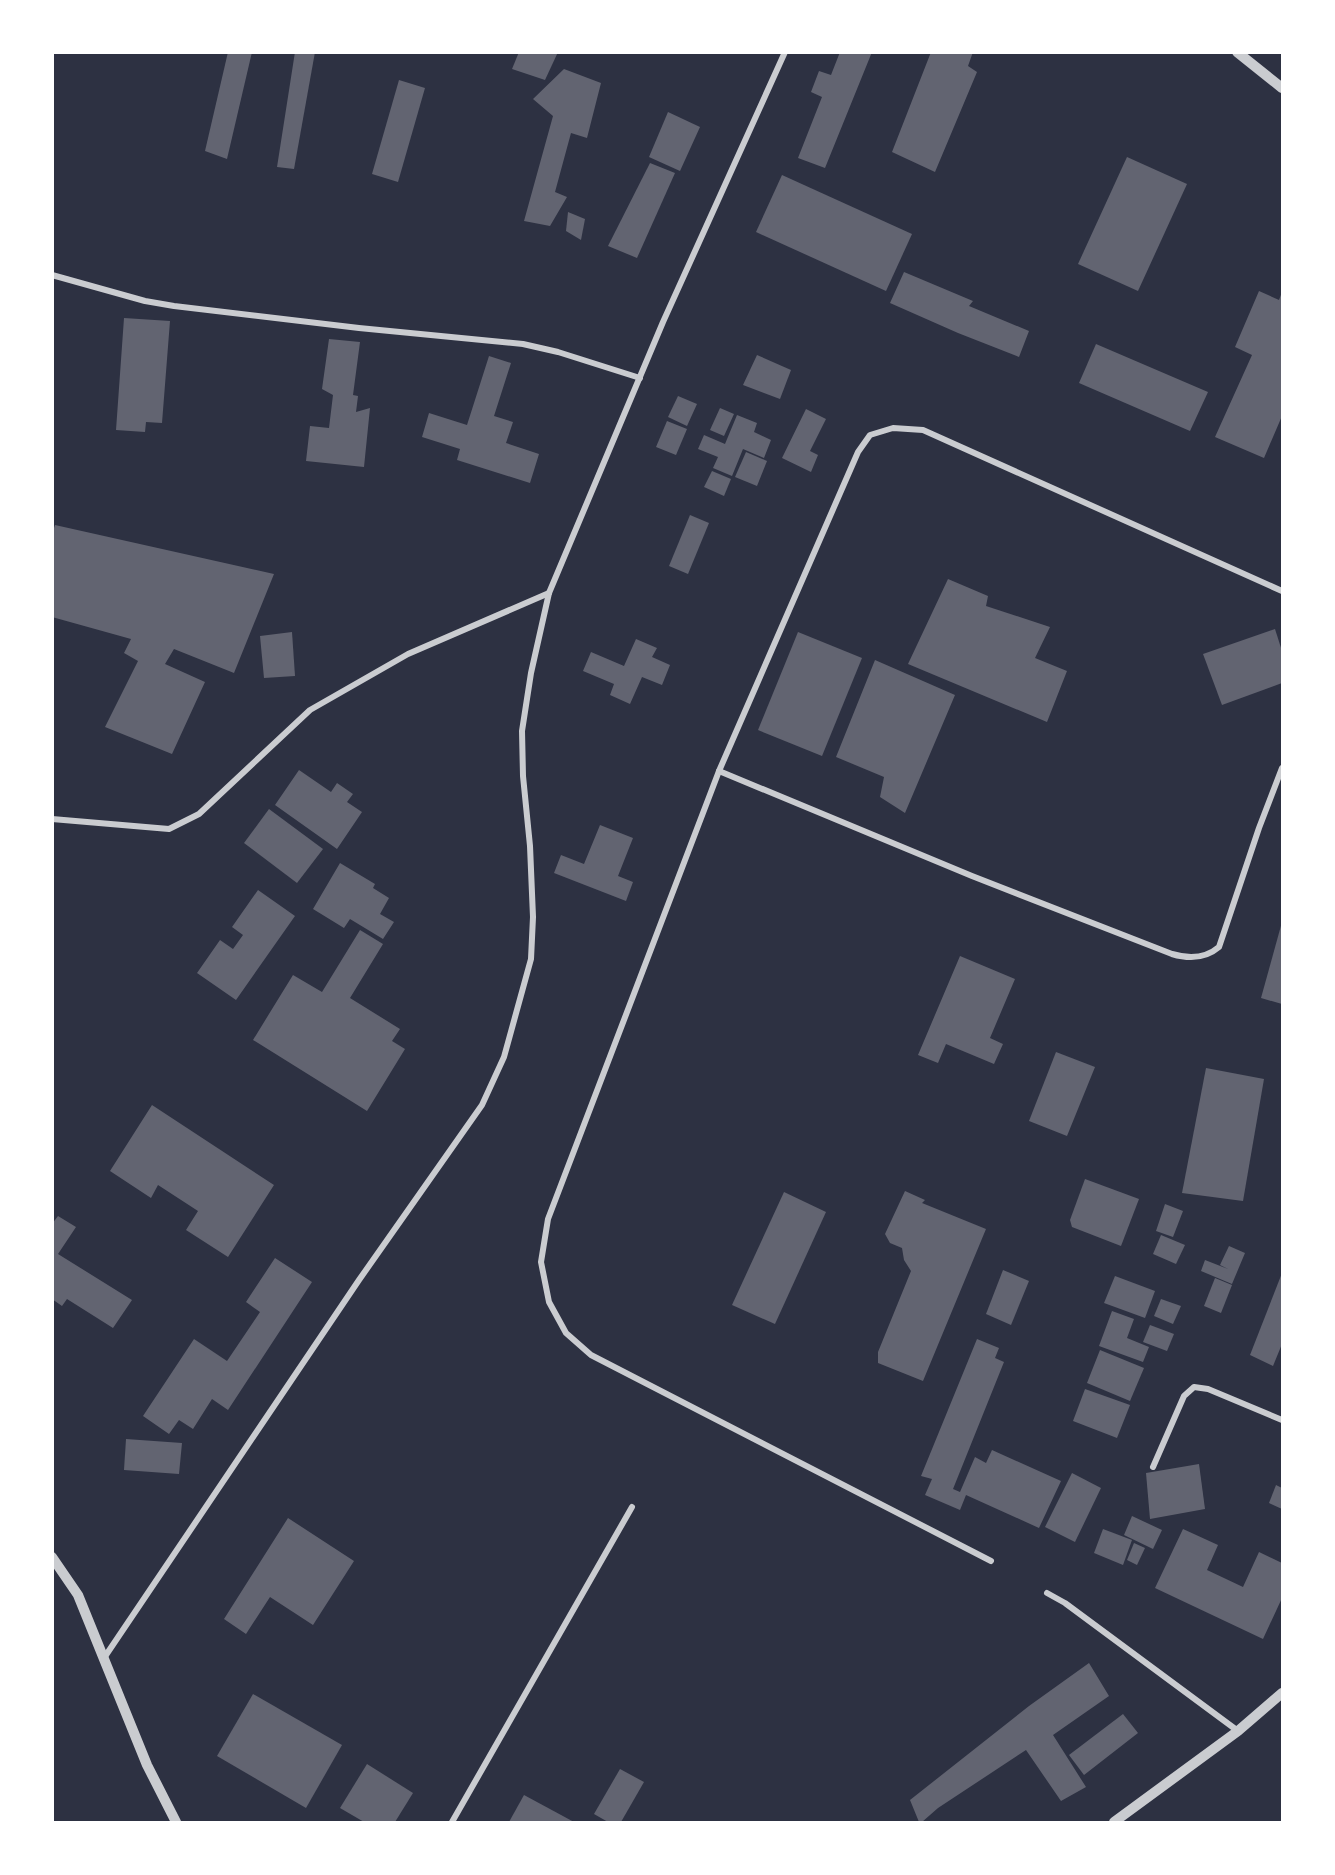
<svg xmlns="http://www.w3.org/2000/svg" width="1335" height="1875" font-family="'Public Sans',sans-serif">
  <rect width="100%" height="100%" fill="#2d3142"/>
  <g fill="#626471">
    <path d="M 228,52 L 252,52 L 227,159 L 205,151 Z"/>
    <path d="M 295,52 L 315,52 L 294,169 L 277,167 Z"/>
    <path d="M 519,52 L 558,52 L 545,80 L 512,69 Z"/>
    <path d="M 840,52 L 872,52 L 825,168 L 798,158 L 822,97 L 811,92 L 819,71 L 831,75 Z"/>
    <path d="M 931,52 L 973,52 L 968,66 L 977,72 L 935,172 L 892,152 Z"/>
    <path d="M 564,69 L 601,83 L 587,138 L 571,133 L 555,192 L 567,197 L 550,226 L 524,221 L 553,116 L 533,99 Z"/>
    <path d="M 399,80 L 425,88 L 398,182 L 372,174 Z"/>
    <path d="M 668,112 L 700,127 L 680,171 L 649,157 Z"/>
    <path d="M 1127,157 L 1187,184 L 1138,291 L 1078,264 Z"/>
    <path d="M 650,163 L 675,173 L 637,258 L 608,246 Z"/>
    <path d="M 782,175 L 912,234 L 886,291 L 756,232 Z"/>
    <path d="M 568,212 L 585,219 L 581,240 L 566,231 Z"/>
    <path d="M 904,272 L 973,301 L 969,306 L 1029,331 L 1019,357 L 958,333 L 890,303 Z"/>
    <path d="M 1259,291 L 1279,300 L 1282,292 L 1282,416 L 1264,458 L 1215,437 L 1252,355 L 1235,347 Z"/>
    <path d="M 124,318 L 170,321 L 162,423 L 146,422 L 145,432 L 116,430 Z"/>
    <path d="M 329,339 L 360,342 L 353,395 L 358,396 L 356,412 L 370,408 L 364,467 L 306,461 L 310,426 L 329,428 L 333,395 L 322,389 Z"/>
    <path d="M 1096,344 L 1208,392 L 1190,431 L 1079,383 Z"/>
    <path d="M 757,355 L 791,370 L 780,399 L 743,385 Z"/>
    <path d="M 489,356 L 511,363 L 494,416 L 513,422 L 506,443 L 539,454 L 530,483 L 457,460 L 460,449 L 422,437 L 429,413 L 467,425 Z"/>
    <path d="M 678,396 L 697,404 L 687,426 L 668,417 Z"/>
    <path d="M 720,408 L 734,414 L 724,436 L 710,430 Z"/>
    <path d="M 806,409 L 826,419 L 810,451 L 818,455 L 811,472 L 782,458 Z"/>
    <path d="M 737,415 L 757,423 L 754,432 L 771,440 L 764,458 L 743,449 L 732,476 L 713,468 L 718,457 L 698,449 L 704,435 L 725,444 Z"/>
    <path d="M 667,421 L 687,429 L 676,455 L 656,447 Z"/>
    <path d="M 746,452 L 767,461 L 757,486 L 735,477 Z"/>
    <path d="M 712,471 L 731,479 L 724,496 L 704,487 Z"/>
    <path d="M 690,515 L 709,523 L 688,574 L 669,566 Z"/>
    <path d="M 55,525 L 274,574 L 234,673 L 174,649 L 165,664 L 205,682 L 172,754 L 105,727 L 138,661 L 124,653 L 131,639 L 52,617 L 52,534 Z"/>
    <path d="M 948,579 L 988,596 L 986,606 L 1050,627 L 1035,658 L 1067,671 L 1047,722 L 908,664 Z"/>
    <path d="M 1275,629 L 1282,651 L 1282,683 L 1222,705 L 1203,654 Z"/>
    <path d="M 292,632 L 295,676 L 264,678 L 260,636 Z"/>
    <path d="M 798,632 L 862,658 L 822,756 L 758,730 Z"/>
    <path d="M 636,639 L 657,648 L 652,657 L 670,665 L 662,685 L 642,677 L 630,704 L 610,695 L 614,684 L 583,671 L 591,652 L 624,666 Z"/>
    <path d="M 875,660 L 955,695 L 905,813 L 880,797 L 884,777 L 836,757 Z"/>
    <path d="M 299,770 L 331,792 L 337,783 L 353,794 L 347,802 L 362,812 L 337,849 L 275,805 Z"/>
    <path d="M 269,809 L 323,849 L 297,883 L 244,843 Z"/>
    <path d="M 600,825 L 633,838 L 618,876 L 633,882 L 626,901 L 554,873 L 561,855 L 584,864 Z"/>
    <path d="M 340,863 L 375,884 L 373,888 L 389,898 L 380,914 L 394,922 L 383,939 L 350,919 L 344,928 L 313,909 Z"/>
    <path d="M 258,890 L 295,916 L 236,1000 L 197,973 L 220,940 L 233,949 L 243,935 L 232,927 Z"/>
    <path d="M 1282,922 L 1282,1004 L 1261,998 Z"/>
    <path d="M 360,930 L 383,944 L 350,998 L 400,1029 L 392,1041 L 405,1049 L 367,1111 L 253,1040 L 293,975 L 322,992 Z"/>
    <path d="M 960,956 L 1015,979 L 990,1038 L 1003,1044 L 994,1064 L 946,1044 L 938,1063 L 918,1055 Z"/>
    <path d="M 1056,1052 L 1095,1067 L 1067,1136 L 1029,1121 Z"/>
    <path d="M 1206,1068 L 1264,1079 L 1243,1201 L 1182,1193 Z"/>
    <path d="M 152,1105 L 274,1185 L 228,1257 L 186,1230 L 198,1211 L 158,1185 L 151,1198 L 110,1171 Z"/>
    <path d="M 1085,1179 L 1139,1199 L 1121,1246 L 1072,1227 L 1070,1220 Z"/>
    <path d="M 905,1191 L 925,1200 L 922,1203 L 986,1229 L 923,1381 L 878,1363 L 878,1352 L 911,1271 L 904,1260 L 902,1248 L 890,1243 L 885,1234 Z"/>
    <path d="M 784,1192 L 826,1212 L 775,1324 L 732,1305 Z"/>
    <path d="M 1165,1204 L 1183,1211 L 1173,1237 L 1156,1231 Z"/>
    <path d="M 58,1216 L 76,1227 L 58,1254 L 132,1300 L 113,1328 L 67,1299 L 62,1306 L 52,1299 L 52,1224 Z"/>
    <path d="M 1161,1235 L 1185,1245 L 1176,1264 L 1153,1254 Z"/>
    <path d="M 1229,1246 L 1245,1253 L 1232,1284 L 1201,1271 L 1205,1260 L 1228,1269 L 1220,1265 Z"/>
    <path d="M 275,1258 L 312,1282 L 228,1410 L 212,1399 L 193,1429 L 179,1420 L 169,1434 L 143,1416 L 194,1339 L 227,1361 L 260,1312 L 246,1302 Z"/>
    <path d="M 1003,1270 L 1029,1281 L 1011,1325 L 986,1314 Z"/>
    <path d="M 1282,1273 L 1282,1344 L 1273,1366 L 1250,1355 Z"/>
    <path d="M 1115,1276 L 1155,1291 L 1145,1318 L 1104,1303 Z"/>
    <path d="M 1215,1278 L 1232,1285 L 1221,1313 L 1204,1306 Z"/>
    <path d="M 1161,1299 L 1181,1306 L 1173,1324 L 1154,1316 Z"/>
    <path d="M 1112,1311 L 1134,1319 L 1127,1338 L 1149,1347 L 1143,1362 L 1099,1346 Z"/>
    <path d="M 1150,1325 L 1174,1334 L 1167,1351 L 1143,1342 Z"/>
    <path d="M 977,1339 L 999,1348 L 995,1358 L 1004,1362 L 953,1489 L 960,1492 L 975,1457 L 986,1463 L 992,1450 L 1061,1481 L 1039,1528 L 966,1495 L 960,1510 L 925,1495 L 932,1479 L 921,1476 Z"/>
    <path d="M 1100,1350 L 1144,1368 L 1130,1401 L 1087,1383 Z"/>
    <path d="M 1085,1389 L 1130,1405 L 1117,1438 L 1073,1421 Z"/>
    <path d="M 126,1439 L 182,1443 L 179,1474 L 124,1470 Z"/>
    <path d="M 1199,1464 L 1205,1509 L 1150,1519 L 1146,1473 Z"/>
    <path d="M 1072,1473 L 1101,1488 L 1075,1542 L 1045,1527 Z"/>
    <path d="M 1276,1485 L 1282,1488 L 1282,1509 L 1269,1503 Z"/>
    <path d="M 1132,1516 L 1162,1530 L 1153,1549 L 1124,1535 Z"/>
    <path d="M 288,1518 L 354,1561 L 313,1625 L 270,1597 L 246,1634 L 224,1619 Z"/>
    <path d="M 1103,1529 L 1132,1540 L 1123,1565 L 1094,1553 Z"/>
    <path d="M 1183,1529 L 1218,1545 L 1207,1570 L 1243,1587 L 1259,1552 L 1282,1563 L 1282,1598 L 1263,1639 L 1155,1588 Z"/>
    <path d="M 1134,1543 L 1145,1548 L 1137,1565 L 1127,1560 Z"/>
    <path d="M 1089,1663 L 1109,1696 L 1053,1735 L 1086,1787 L 1061,1801 L 1026,1750 L 938,1808 L 922,1822 L 919,1822 L 910,1800 L 1029,1706 Z"/>
    <path d="M 253,1694 L 342,1745 L 306,1808 L 217,1756 Z"/>
    <path d="M 1123,1714 L 1138,1733 L 1084,1775 L 1069,1755 Z"/>
    <path d="M 367,1764 L 413,1793 L 395,1822 L 364,1822 L 340,1808 Z"/>
    <path d="M 620,1769 L 644,1782 L 621,1822 L 608,1822 L 594,1814 Z"/>
    <path d="M 524,1795 L 574,1822 L 509,1822 Z"/>
  </g>
  <g fill="none" stroke-linecap="round" stroke-linejoin="round">
    <g stroke="#caccd0" stroke-width="6">
      <path d="M 52,275 L 145,301 L 174,306 L 359,328 L 523,344 L 558,352 L 640,378"/>
      <path d="M 719,771 L 972,876 L 1172,954 C 1189,959 1205,959 1219,947 L 1259,828 L 1282,768"/>
      <path d="M 52,819 L 169,829 L 199,814 L 310,710 L 408,654 L 549,593"/>
      <path d="M 1153,1467 L 1184,1396 L 1194,1387 L 1208,1389 L 1282,1420"/>
      <path d="M 991,1561 L 591,1355 L 566,1333 L 549,1302 L 541,1262 L 548,1219 L 719,771 L 858,452 L 870,435 L 893,428 L 923,430 L 1282,591"/>
      <path d="M 1047,1593 L 1065,1603 L 1238,1731"/>
      <path d="M 104,1658 L 359,1280 L 482,1105 L 504,1057 L 531,959 L 533,917 L 530,846 L 523,776 L 522,731 L 531,673 L 549,593 L 663,322 L 785,52"/>
      <path d="M 452,1822 L 632,1507"/>
    </g>
    <g stroke="#caccd0" stroke-width="10">
      <path d="M 1237,52 L 1282,88"/>
      <path d="M 52,1557 L 78,1595 L 147,1765 L 176,1822"/>
      <path d="M 1114,1822 L 1238,1731 L 1282,1693"/>
    </g>
  </g>
  <rect width="1335" height="1875" fill="none" stroke="#ffffff" stroke-width="108"/>
</svg>
